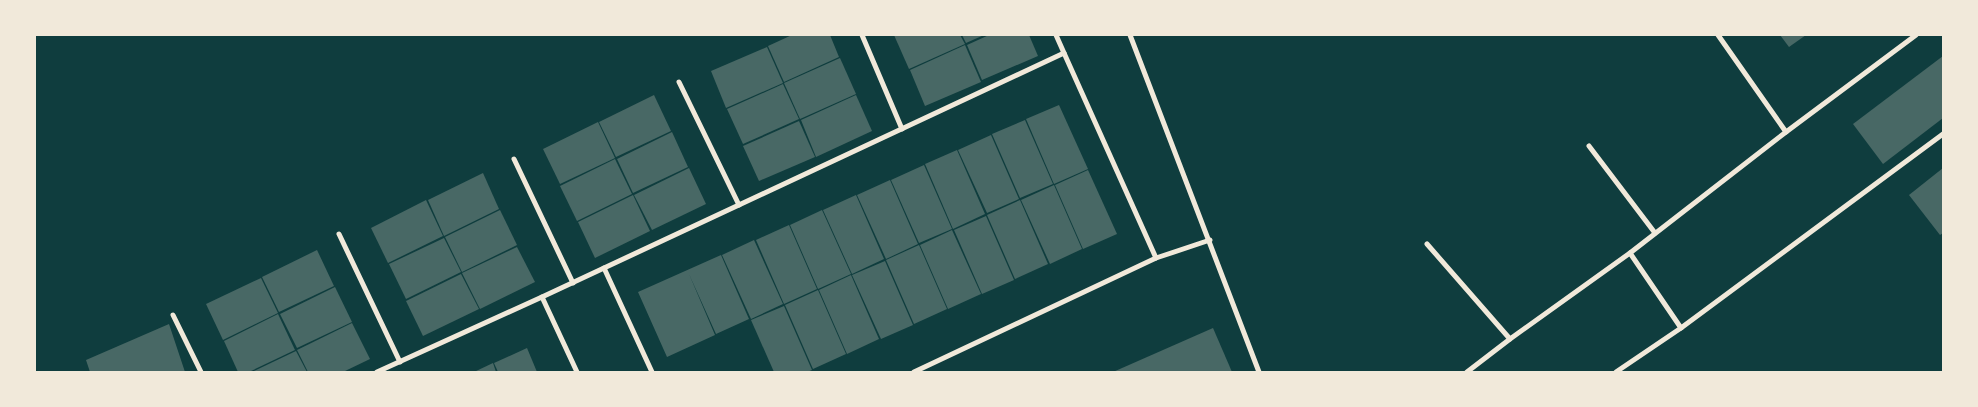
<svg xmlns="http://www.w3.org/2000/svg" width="1978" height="407" font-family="'Playfair Display',serif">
  <rect width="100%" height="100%" fill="#0f3d3e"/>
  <g fill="#486865">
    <path d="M 792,35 L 830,35 L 839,57 L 784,82 L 768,46 Z"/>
    <path d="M 894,35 L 960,35 L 965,44 L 909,69 Z"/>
    <path d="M 962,35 L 984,35 L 966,43 Z"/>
    <path d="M 989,35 L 1029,35 L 1038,56 L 982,80 L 967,45 Z"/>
    <path d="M 1780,35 L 1806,35 L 1789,47 Z"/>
    <path d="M 965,45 L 981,82 L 925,106 L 910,70 Z"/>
    <path d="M 767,47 L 783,83 L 726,108 L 711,71 Z"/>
    <path d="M 1943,56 L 1943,118 L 1883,164 L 1853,124 Z"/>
    <path d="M 840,58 L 856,94 L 800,119 L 784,83 Z"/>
    <path d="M 783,84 L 799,119 L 743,144 L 727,109 Z"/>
    <path d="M 654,95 L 671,131 L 616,157 L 599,122 Z"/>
    <path d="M 856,95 L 872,131 L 816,157 L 801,120 Z"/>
    <path d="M 1059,105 L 1088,169 L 1054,184 L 1026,119 Z"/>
    <path d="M 1025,120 L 1053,184 L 1020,198 L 992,134 Z"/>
    <path d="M 799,121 L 815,157 L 759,181 L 743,146 Z"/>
    <path d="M 598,122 L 615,158 L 560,184 L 543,149 Z"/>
    <path d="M 672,132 L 688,167 L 633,193 L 617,159 Z"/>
    <path d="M 991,135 L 1019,199 L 987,213 L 958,150 Z"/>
    <path d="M 957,150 L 985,214 L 953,229 L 925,164 Z"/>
    <path d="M 615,159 L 632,194 L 577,221 L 560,186 Z"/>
    <path d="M 924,165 L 952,229 L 919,243 L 891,180 Z"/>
    <path d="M 689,168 L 706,204 L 652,230 L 634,195 Z"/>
    <path d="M 1943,168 L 1943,233 L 1940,235 L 1909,195 Z"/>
    <path d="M 1088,170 L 1117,234 L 1083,249 L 1055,185 Z"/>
    <path d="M 483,173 L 499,209 L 444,236 L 428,200 Z"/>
    <path d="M 890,180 L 918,244 L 886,259 L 857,195 Z"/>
    <path d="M 1054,185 L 1082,249 L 1050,264 L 1021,200 Z"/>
    <path d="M 633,195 L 650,231 L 595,258 L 578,222 Z"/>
    <path d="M 856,195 L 884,259 L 852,274 L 823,210 Z"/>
    <path d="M 426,200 L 443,236 L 388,263 L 371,228 Z"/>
    <path d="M 1020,200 L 1048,264 L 1015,279 L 987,215 Z"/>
    <path d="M 500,210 L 517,245 L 462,272 L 445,237 Z"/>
    <path d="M 822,210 L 851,274 L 818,289 L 790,225 Z"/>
    <path d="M 986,216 L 1014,280 L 982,294 L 954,230 Z"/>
    <path d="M 789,225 L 817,289 L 784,304 L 756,240 Z"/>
    <path d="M 952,230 L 981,294 L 948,309 L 920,245 Z"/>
    <path d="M 444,238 L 461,272 L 406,299 L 389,264 Z"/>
    <path d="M 754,240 L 783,304 L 751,319 L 722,255 Z"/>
    <path d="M 919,245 L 947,309 L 914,324 L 886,260 Z"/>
    <path d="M 517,247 L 535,282 L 480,309 L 462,273 Z"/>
    <path d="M 317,250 L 334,286 L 279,312 L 262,277 Z"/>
    <path d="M 721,255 L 749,319 L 716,334 L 689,274 L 715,335 L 667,357 L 638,292 Z"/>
    <path d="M 885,261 L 913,325 L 881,339 L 852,275 Z"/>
    <path d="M 461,274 L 479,309 L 423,336 L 406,301 Z"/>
    <path d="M 851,275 L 879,339 L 847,354 L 819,290 Z"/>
    <path d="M 261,278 L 278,313 L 223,340 L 206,304 Z"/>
    <path d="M 335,287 L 352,322 L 297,348 L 280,314 Z"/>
    <path d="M 818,290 L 846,354 L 813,369 L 785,305 Z"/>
    <path d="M 784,306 L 812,370 L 807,372 L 774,372 L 751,320 Z"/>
    <path d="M 278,314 L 295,350 L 249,372 L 238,372 L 224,341 Z"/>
    <path d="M 352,323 L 370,359 L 343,372 L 308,372 L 297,350 Z"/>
    <path d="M 169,324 L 185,372 L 90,372 L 86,360 Z"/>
    <path d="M 1213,328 L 1232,372 L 1113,372 Z"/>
    <path d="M 527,348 L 537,372 L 498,372 L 494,363 Z"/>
    <path d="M 296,351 L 307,372 L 252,372 Z"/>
    <path d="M 493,363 L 496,372 L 474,372 Z"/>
  </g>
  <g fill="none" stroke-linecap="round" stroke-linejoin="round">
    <g stroke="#f1e9da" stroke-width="5">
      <path d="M 862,35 L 902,129"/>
      <path d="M 1056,35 L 1064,53"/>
      <path d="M 1130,35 L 1259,372"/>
      <path d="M 1718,35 L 1786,132"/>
      <path d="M 679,82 L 739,205"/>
      <path d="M 1589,146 L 1655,233"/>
      <path d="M 514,159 L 573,283"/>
      <path d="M 339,234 L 400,362"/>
      <path d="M 1427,244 L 1510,339 L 1630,253 L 1786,132 L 1916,35"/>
      <path d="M 1630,253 L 1681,328"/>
      <path d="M 604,268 L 652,372"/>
      <path d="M 542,297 L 577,372"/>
      <path d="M 173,315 L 201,372"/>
      <path d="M 377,372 L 542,297 L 1064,53 L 1156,258"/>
      <path d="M 914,372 L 1156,258 L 1210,240"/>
      <path d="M 1467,372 L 1510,339"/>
      <path d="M 1616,372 L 1681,328 L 1943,134"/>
    </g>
  </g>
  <rect width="1978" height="407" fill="none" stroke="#f1e9da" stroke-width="72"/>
</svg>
